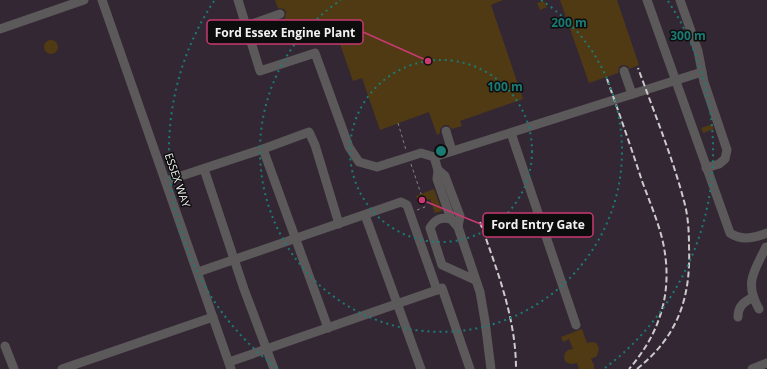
<svg xmlns="http://www.w3.org/2000/svg" width="767" height="369" font-family="'Open Sans',sans-serif">
  <rect width="100%" height="100%" fill="#252426"/>
  <path fill="#342734" d="M 0,0 L 767,0 L 767,362 L 749,369 L 0,369 Z"/>
  <g fill="#4f3a13">
    <path d="M 275,0 L 503,0 L 491,5 L 523,99 L 460,121 L 462,126 L 452,129 L 448,125 L 444,125 L 440,129 L 440,133 L 437,135 L 429,112 L 380,130 L 362,78 L 353,81 L 340,44 L 349,41 L 344,26 L 291,45 L 282,20 L 285,18 L 286,12 L 284,9 L 278,8 Z"/>
    <path d="M 560,0 L 617,0 L 639,65 L 629,69 L 628,66 L 622,65 L 619,67 L 618,73 L 589,83 Z"/>
    <path d="M 544,1 L 547,7 L 540,10 L 537,3 Z"/>
    <circle cx="51" cy="47" r="7"/>
    <path d="M 712,124 L 714,129 L 703,133 L 701,128 Z"/>
    <path d="M 434,189 L 442,211 L 435,213 L 430,199 L 419,203 L 416,196 Z"/>
    <path d="M 582,329 L 587,343 L 593,342 L 596,343 L 599,348 L 597,356 L 591,359 L 594,365 L 594,369 L 579,369 L 577,363 L 570,364 L 566,362 L 564,358 L 565,353 L 568,350 L 573,349 L 569,339 L 563,342 L 561,337 Z"/>
  </g>
  <g fill="none" stroke-linecap="round" stroke-linejoin="round">
    <g stroke="#828182" stroke-width="1" stroke-dasharray="3 3" stroke-linecap="butt">
      <path d="M 398,123 L 406,150"/>
      <path d="M 411,164 L 421,194"/>
      <path d="M 417,210 L 425,207 L 423,201"/>
    </g>
    <g stroke="#5b595a" stroke-width="9">
      <path d="M 102,0 L 231,369"/>
      <path d="M 238,0 L 260,71 L 315,53 L 349,147 L 359,162 L 377,167 L 421,153 L 434,157 L 438,170 L 437,179 L 451,219 L 458,227 L 480,292 L 485,321 L 491,369"/>
      <path d="M 647,0 L 730,233 C 741,241 755,238 767,233"/>
      <path d="M 680,0 L 698,51 L 704,82 L 727,150 L 725,159 L 719,164 L 706,168"/>
      <path d="M 246,26 L 280,14"/>
      <path d="M 0,29 L 84,0"/>
      <path d="M 624,71 L 632,94"/>
      <path d="M 446,131 L 452,151"/>
      <path d="M 511,133 L 576,325"/>
      <path d="M 263,149 L 328,328"/>
      <path d="M 434,157 L 702,72"/>
      <path d="M 204,169 L 244,289 L 274,369"/>
      <path d="M 438,170 L 445,176 L 460,216 L 458,227"/>
      <path d="M 166,181 L 263,149 L 309,132 L 315,145 L 339,224"/>
      <path d="M 365,215 L 421,369"/>
      <path d="M 451,219 C 441,217 435,219 430,228 L 442,265 L 475,280"/>
      <path d="M 198,272 L 401,202 L 407,205 L 437,290 L 229,362"/>
      <path d="M 437,290 L 442,288 L 470,369"/>
      <path d="M 759,309 C 744,282 754,272 766,247"/>
      <path d="M 738,317 C 738,306 744,302 753,297"/>
      <path d="M 5,346 L 14,369"/>
      <path d="M 62,369 L 213,317"/>
      <path d="M 752,369 L 767,363"/>
    </g>
    <g stroke="#cccbcc" stroke-width="2" stroke-dasharray="6 3" stroke-linecap="butt">
      <path d="M 607,79 C 619,113 631,147 642,181 C 649,200 657,219 662,238 C 674,288 662,331 629,369"/>
      <path d="M 480,222 C 497,270 516,318 516,369"/>
      <path d="M 637,369 C 678,336 691,298 689,246 C 689,231 688,215 684,201 C 672,156 654,112 638,68"/>
    </g>
  </g>
  <g fill="none" stroke="#1a7c75" stroke-width="2" stroke-dasharray="2 4">
    <circle cx="441" cy="151" r="91"/>
    <path d="M541 0A181 181 0 1 1 341 0"/>
    <path d="M277 368A272 272 0 0 1 214 1M668 1A272 272 0 0 1 605 368"/>
  </g>
  <g text-anchor="middle" dominant-baseline="central" stroke-width="3" stroke-linejoin="round" paint-order="stroke">
    <g font-size="11" fill="#f3f2f3" stroke="#0e0d0e">
      <text transform="translate(178 180) rotate(71)">ESSEX WAY</text>
    </g>
  </g>
  <circle cx="441" cy="151" r="6" fill="#1a7c75" stroke="#0e0d0e" stroke-width="2"/>
  <g font-size="12" text-anchor="middle" font-weight="bold" fill="#1a7c75" stroke="#0e0d0e" stroke-width="3" stroke-linejoin="round" paint-order="stroke">
    <text x="569" y="27">200 m</text>
    <text x="688" y="40">300 m</text>
    <text x="505" y="91">100 m</text>
  </g>
  <path fill="none" stroke="#c93972" stroke-width="1.5" d="M428 61L363 32M422 200L483 225"/>
  <g fill="#c93972" stroke="#0e0d0e" stroke-width="1.5">
    <circle cx="428" cy="61" r="4"/>
    <circle cx="422" cy="200" r="4"/>
  </g>
  <g fill="#0e0d0e" stroke="#c93972" stroke-width="1.5">
    <rect x="207" y="20" width="156" height="24" rx="4"/>
    <rect x="483" y="213" width="110" height="24" rx="4"/>
  </g>
  <g font-size="12" text-anchor="middle" font-weight="bold" fill="#f3f2f3">
    <text x="285" y="37">Ford Essex Engine Plant</text>
    <text x="538" y="229">Ford Entry Gate</text>
  </g>
</svg>
